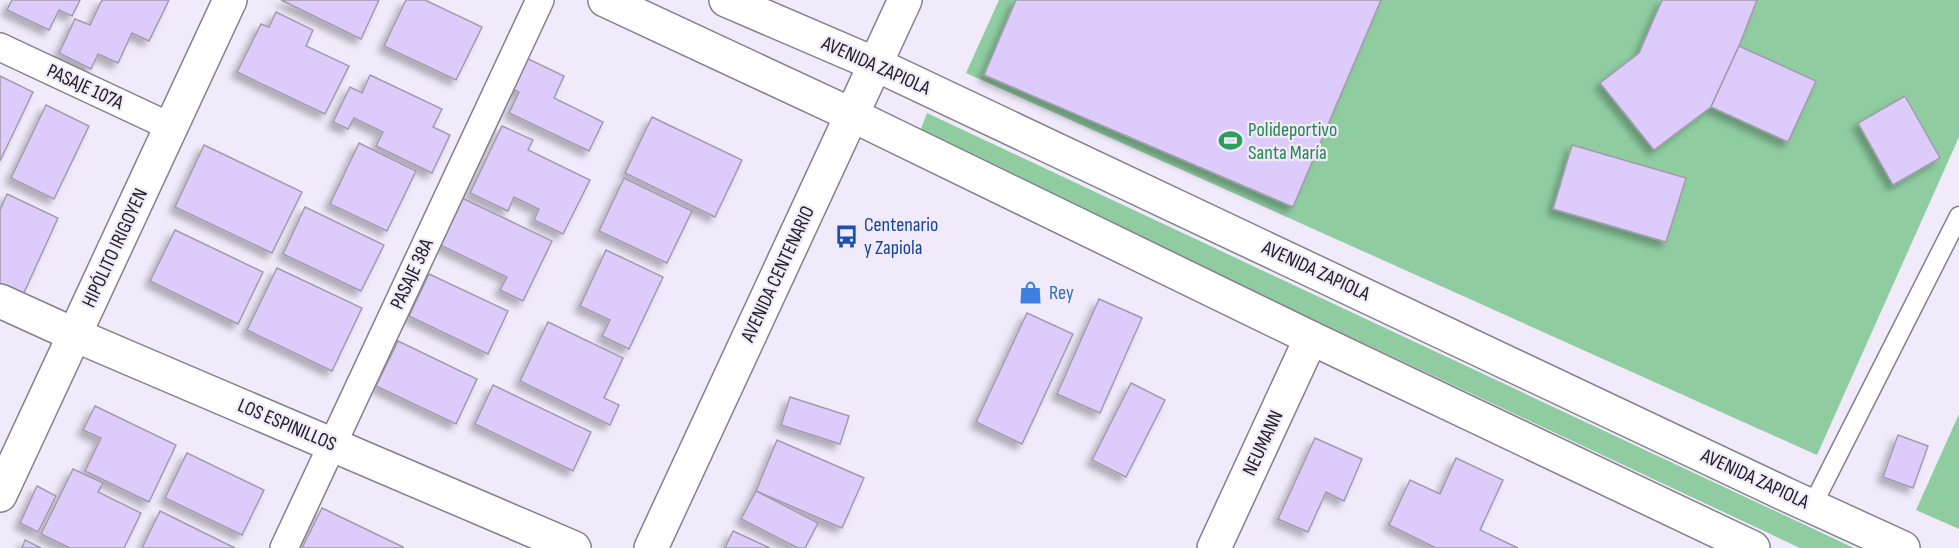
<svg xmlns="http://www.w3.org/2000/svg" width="1959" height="548" font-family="'Sofia Sans Condensed',sans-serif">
  <defs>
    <filter id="shadow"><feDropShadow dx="-5.5" dy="5.5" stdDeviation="3" flood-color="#0004"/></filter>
  </defs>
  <rect width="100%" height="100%" fill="#f0eafa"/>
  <g fill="#8fcda1">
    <path d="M 999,0 L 1959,0 L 1959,137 L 1817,455 L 966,73 Z"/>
    <path d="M 927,113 L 1854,548 L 1800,548 L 919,134 Z"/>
    <path d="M 1959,414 L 1959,529 L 1916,510 Z"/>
  </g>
  <g fill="#ddcbfb" stroke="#a19cab" stroke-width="1.5" filter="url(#shadow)">
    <path d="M 12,0 L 80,0 L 72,16 L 59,10 L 49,30 L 7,10 Z"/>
    <path d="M 102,0 L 169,0 L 149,41 L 132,33 L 118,63 L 98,54 L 91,69 L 59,53 L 75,19 L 90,25 Z"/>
    <path d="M 281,0 L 379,0 L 361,39 Z"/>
    <path d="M 406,0 L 425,0 L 482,27 L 456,80 L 384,46 Z"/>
    <path d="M 1016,0 L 1381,0 L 1293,207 L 984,75 Z"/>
    <path d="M 1662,0 L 1757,0 L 1739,46 L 1711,107 L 1654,150 L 1600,83 L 1639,53 Z"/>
    <path d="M 276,12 L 313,30 L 306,46 L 349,66 L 325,114 L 237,72 L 261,24 L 269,27 Z"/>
    <path d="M 1739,46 L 1816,81 L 1788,142 L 1711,107 Z"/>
    <path d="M 520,55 L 564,76 L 554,98 L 603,122 L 589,151 L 509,113 L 519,92 L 505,85 Z"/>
    <path d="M 370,75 L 442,109 L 433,127 L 450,135 L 432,173 L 376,146 L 383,132 L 354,118 L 348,129 L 333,122 L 350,87 L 362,93 Z"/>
    <path d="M 0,76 L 33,92 L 0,161 Z"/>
    <path d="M 1905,96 L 1940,158 L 1893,185 L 1858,123 Z"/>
    <path d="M 46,105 L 89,126 L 54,199 L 11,178 Z"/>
    <path d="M 652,117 L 742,160 L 715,217 L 625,173 Z"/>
    <path d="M 502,126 L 533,140 L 528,150 L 590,180 L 563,234 L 534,220 L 539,209 L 514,197 L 508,211 L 470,193 Z"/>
    <path d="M 359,143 L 416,171 L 387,231 L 330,204 Z"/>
    <path d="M 204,145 L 302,192 L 272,253 L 175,207 Z"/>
    <path d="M 1572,145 L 1686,178 L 1666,242 L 1553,209 Z"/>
    <path d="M 624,178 L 692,211 L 667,263 L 599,231 Z"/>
    <path d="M 7,194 L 58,218 L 22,297 L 0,287 L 0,210 Z"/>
    <path d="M 462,198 L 552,241 L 523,301 L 500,290 L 507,277 L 440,245 Z"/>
    <path d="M 305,207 L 384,245 L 361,291 L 283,254 Z"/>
    <path d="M 175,230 L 263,272 L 238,324 L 150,281 Z"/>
    <path d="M 606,250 L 663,277 L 629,349 L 602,336 L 610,320 L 580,306 Z"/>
    <path d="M 277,268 L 362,308 L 332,371 L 247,330 Z"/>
    <path d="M 429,274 L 508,311 L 488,354 L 409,316 Z"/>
    <path d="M 1099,299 L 1142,318 L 1100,413 L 1057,394 Z"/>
    <path d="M 1027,313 L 1073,334 L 1022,444 L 976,422 Z"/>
    <path d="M 548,322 L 623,358 L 604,398 L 619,405 L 610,425 L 520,381 Z"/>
    <path d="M 398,341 L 477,379 L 456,424 L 376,386 Z"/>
    <path d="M 1131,383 L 1165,400 L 1126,477 L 1092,460 Z"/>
    <path d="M 493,385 L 591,432 L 573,471 L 475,424 Z"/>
    <path d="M 790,397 L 849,416 L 840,444 L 781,425 Z"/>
    <path d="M 95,406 L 176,445 L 149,502 L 85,471 L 101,438 L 83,430 Z"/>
    <path d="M 1898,435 L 1928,446 L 1913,488 L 1883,477 Z"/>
    <path d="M 1315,438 L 1362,459 L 1344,501 L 1326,492 L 1308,532 L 1278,519 Z"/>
    <path d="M 777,440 L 864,478 L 842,528 L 756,491 Z"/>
    <path d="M 187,453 L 264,490 L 242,535 L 165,498 Z"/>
    <path d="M 1456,458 L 1503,480 L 1480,530 L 1518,548 L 1436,548 L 1389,525 L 1410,480 L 1440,494 Z"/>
    <path d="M 73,469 L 103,483 L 98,492 L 141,513 L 124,548 L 70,548 L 41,534 Z"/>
    <path d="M 37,486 L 56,496 L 38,532 L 20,523 Z"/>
    <path d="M 756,491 L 818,523 L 805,548 L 798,548 L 741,519 Z"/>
    <path d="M 322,508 L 403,547 L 403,548 L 302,548 Z"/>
    <path d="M 160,511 L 235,548 L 142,548 Z"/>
    <path d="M 733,531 L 770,548 L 725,548 Z"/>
    <path d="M 25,540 L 41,548 L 22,548 Z"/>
  </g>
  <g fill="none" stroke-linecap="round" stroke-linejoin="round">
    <defs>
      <path id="service" d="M 1812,506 L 1959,216"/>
      <g id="pedestrian">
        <path d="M 0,47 L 171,127"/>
        <path d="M 284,548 L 540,0"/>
      </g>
      <g id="minor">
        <path d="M 0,301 L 75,335 L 574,548"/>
        <path d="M 0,495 L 230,0"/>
        <path d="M 1214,548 L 1311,338"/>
      </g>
      <g id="secondary">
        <path d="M 605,0 L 852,115 L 1311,338 L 1753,548"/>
        <path d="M 726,0 L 875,64 L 1787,495 L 1903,548"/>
      </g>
      <path id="primary" d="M 651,548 L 905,0"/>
    </defs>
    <use href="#service" stroke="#847f8d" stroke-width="21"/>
    <use href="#pedestrian" stroke="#847f8d" stroke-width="30"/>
    <use href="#minor" stroke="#847f8d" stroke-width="36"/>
    <use href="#secondary" stroke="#847f8d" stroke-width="36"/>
    <use href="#primary" stroke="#847f8d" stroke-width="36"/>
    <use href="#service" stroke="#fff" stroke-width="18"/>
    <use href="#pedestrian" stroke="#fff" stroke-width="27"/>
    <use href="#minor" stroke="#fff" stroke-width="33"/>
    <use href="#secondary" stroke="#fff" stroke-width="33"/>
    <use href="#primary" stroke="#fff" stroke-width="33"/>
  </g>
  <defs>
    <symbol id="stadium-bare" viewBox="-9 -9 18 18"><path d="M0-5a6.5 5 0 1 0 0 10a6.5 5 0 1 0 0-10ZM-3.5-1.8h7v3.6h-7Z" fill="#2e9e5b" stroke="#f0eafa" stroke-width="2.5" paint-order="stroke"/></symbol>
    <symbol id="bus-bare" viewBox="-9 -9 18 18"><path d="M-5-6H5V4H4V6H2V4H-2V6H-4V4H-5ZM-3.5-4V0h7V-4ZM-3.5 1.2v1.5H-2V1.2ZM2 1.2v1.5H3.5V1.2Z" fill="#1a4fb4" stroke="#f0eafa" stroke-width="2.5" paint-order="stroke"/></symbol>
    <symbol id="shop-bare" viewBox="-9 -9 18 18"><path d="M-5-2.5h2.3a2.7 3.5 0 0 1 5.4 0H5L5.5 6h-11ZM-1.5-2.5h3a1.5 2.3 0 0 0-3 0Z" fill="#3f7fe0" stroke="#f0eafa" stroke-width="2.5" paint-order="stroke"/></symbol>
  </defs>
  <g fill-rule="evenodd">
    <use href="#stadium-bare" x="1214" y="124" width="33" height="33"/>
    <use href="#bus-bare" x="830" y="220" width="33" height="33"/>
    <use href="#shop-bare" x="1014" y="276" width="33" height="33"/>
  </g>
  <g text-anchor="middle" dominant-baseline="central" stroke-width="4.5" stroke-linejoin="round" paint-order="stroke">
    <g font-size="20" fill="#222025" stroke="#f0eafa">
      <text transform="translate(876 66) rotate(24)">AVENIDA ZAPIOLA</text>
      <text transform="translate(85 87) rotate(25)">PASAJE 107A</text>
      <text transform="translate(115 248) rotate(-65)">HIPÓLITO IRIGOYEN</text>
      <text transform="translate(1316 271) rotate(25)">AVENIDA ZAPIOLA</text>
      <text transform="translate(412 274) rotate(-65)">PASAJE 38A</text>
      <text transform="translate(778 274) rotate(-65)">AVENIDA CENTENARIO</text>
      <text transform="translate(287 425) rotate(23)">LOS ESPINILLOS</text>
      <text transform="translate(1263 443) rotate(-65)">NEUMANN</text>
      <text transform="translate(1755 479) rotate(25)">AVENIDA ZAPIOLA</text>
    </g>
    <g font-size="20" fill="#27864d" stroke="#f0eafa" text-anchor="start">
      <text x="1248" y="130">Polideportivo<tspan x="1248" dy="23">Santa María</tspan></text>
    </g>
    <g font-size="20" fill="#164399" stroke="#f0eafa" text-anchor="start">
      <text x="864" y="225">Centenario<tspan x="864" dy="23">y Zapiola</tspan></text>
    </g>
    <g font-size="20" fill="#366cbe" stroke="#f0eafa" text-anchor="start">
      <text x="1049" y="293">Rey</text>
    </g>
  </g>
</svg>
